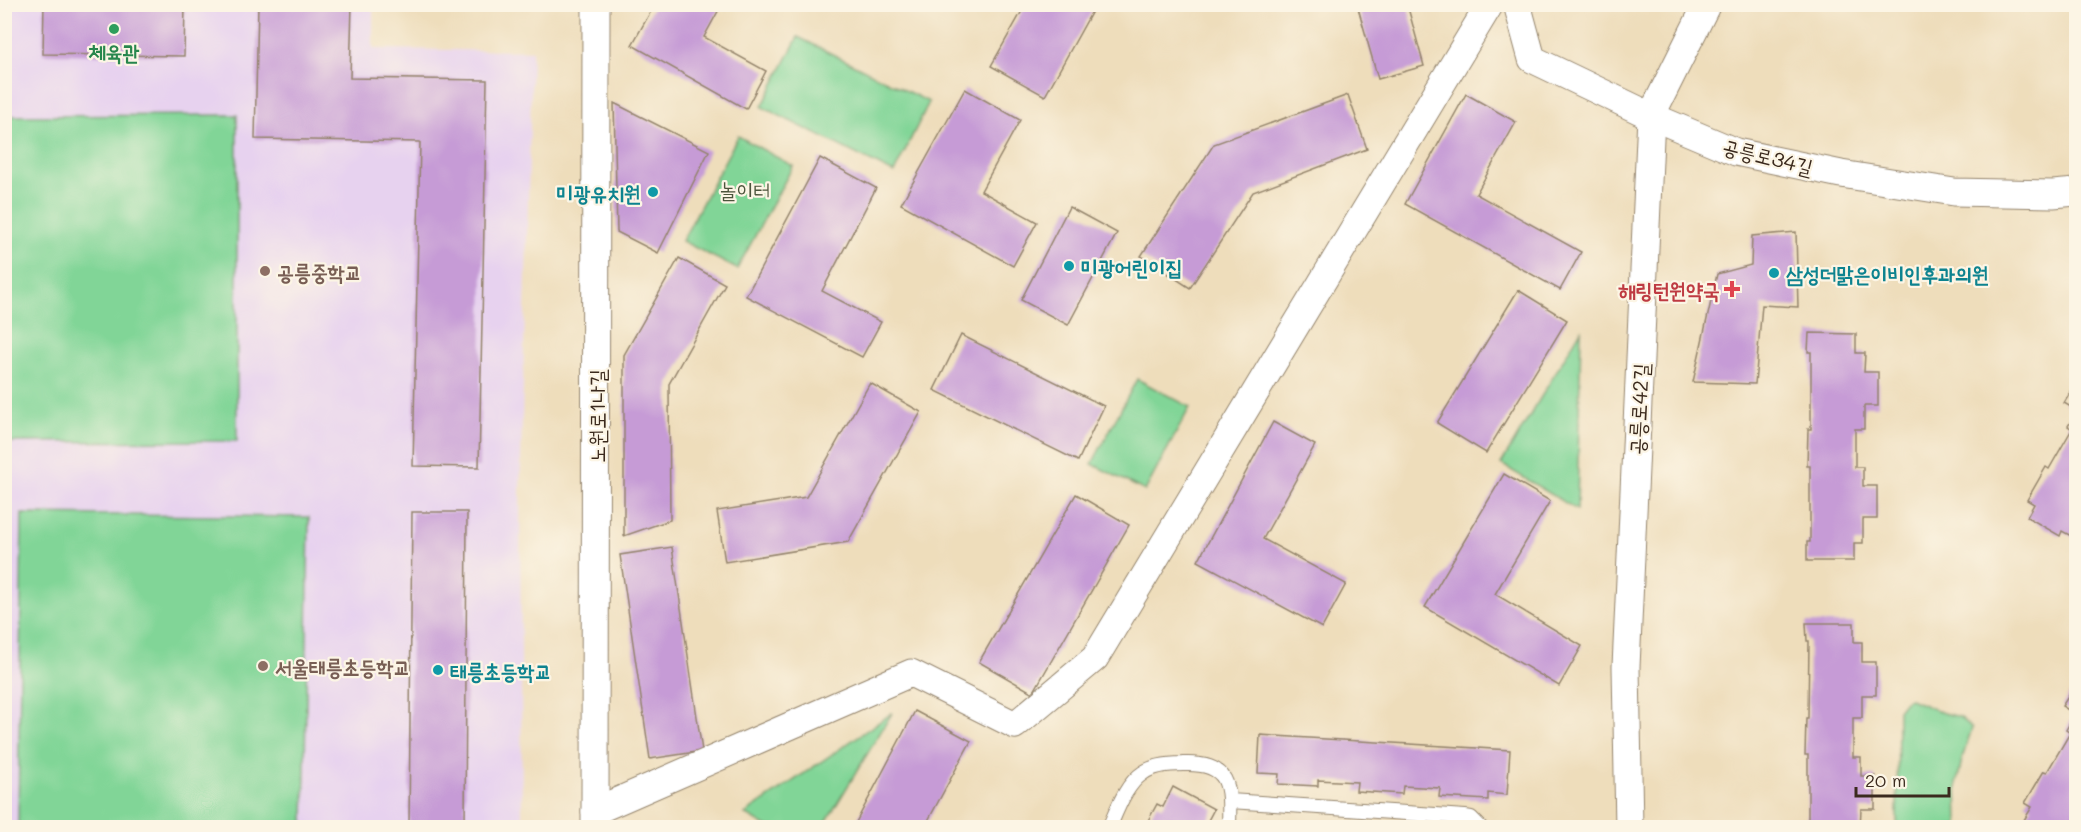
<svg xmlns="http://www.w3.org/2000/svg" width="2081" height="832" font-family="Mali,'Poor Story',sans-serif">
  <rect width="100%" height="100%" fill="#fcf5e5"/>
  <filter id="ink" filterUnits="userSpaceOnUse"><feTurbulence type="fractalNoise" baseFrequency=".0167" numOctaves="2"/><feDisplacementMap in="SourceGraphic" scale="12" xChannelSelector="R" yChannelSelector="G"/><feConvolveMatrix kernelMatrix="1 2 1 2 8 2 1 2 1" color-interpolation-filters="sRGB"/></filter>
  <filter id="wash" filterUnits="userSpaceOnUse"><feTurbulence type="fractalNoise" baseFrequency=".008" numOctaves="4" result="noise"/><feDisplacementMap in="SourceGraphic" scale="24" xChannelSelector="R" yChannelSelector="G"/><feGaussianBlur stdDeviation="1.35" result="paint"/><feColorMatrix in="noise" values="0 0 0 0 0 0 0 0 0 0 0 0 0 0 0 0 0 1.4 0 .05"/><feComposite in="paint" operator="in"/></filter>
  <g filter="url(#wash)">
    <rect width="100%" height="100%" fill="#edb"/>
    <path fill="#e7d2ef" d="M 5,5 L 373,5 L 373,49 L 532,51 L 520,492 L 522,827 L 5,828 Z"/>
    <g fill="#81d597" stroke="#5e805a" stroke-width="1.5">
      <path d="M 798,37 L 929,102 L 894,173 L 762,107 Z"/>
      <path d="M 237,115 L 237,441 L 5,442 L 5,116 Z"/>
      <path d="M 738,136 L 793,166 L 737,269 L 682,241 Z"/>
      <path d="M 1581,330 L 1577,510 L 1501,464 Z"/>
      <path d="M 1137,379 L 1190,407 L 1145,491 L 1092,464 Z"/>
      <path d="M 22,514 L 309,517 L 304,827 L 18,827 Z"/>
      <path d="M 1910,699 L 1943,713 L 1960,717 L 1972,728 L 1962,759 L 1957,783 L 1958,827 L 1897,827 L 1898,710 L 1905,701 Z"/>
      <path d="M 892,713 L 823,827 L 767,827 L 745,814 Z"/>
    </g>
    <g id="blocks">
      <g fill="#c69bd6">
        <path d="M 44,4 L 185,4 L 184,56 L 43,54 Z"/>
        <path d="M 258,4 L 352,4 L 350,78 L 487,80 L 479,467 L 413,466 L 420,142 L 255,139 Z"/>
        <path d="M 655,4 L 722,4 L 704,37 L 766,71 L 746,109 L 632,45 Z"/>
        <path d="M 1026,4 L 1096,4 L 1045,96 L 991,66 Z"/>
        <path d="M 1357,4 L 1407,4 L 1424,66 L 1378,79 Z"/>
        <path d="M 965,89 L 1020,120 L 981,191 L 1037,222 L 1013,266 L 901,204 Z"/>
        <path d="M 1466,94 L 1516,122 L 1476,194 L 1581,252 L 1560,290 L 1405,204 Z"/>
        <path d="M 1348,95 L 1367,149 L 1253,192 L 1190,288 L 1141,256 L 1214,144 Z"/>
        <path d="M 614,103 L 709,151 L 658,253 L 617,232 Z"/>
        <path d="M 820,158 L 876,188 L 822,291 L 881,322 L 862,357 L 746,296 Z"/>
        <path d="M 1069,207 L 1117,233 L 1068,325 L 1021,300 Z"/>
        <path d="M 1796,232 L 1798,307 L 1762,305 L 1755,384 L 1693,382 L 1717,274 L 1751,265 L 1752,236 Z"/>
        <path d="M 679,258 L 725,284 L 669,384 L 670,520 L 624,536 L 624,355 Z"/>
        <path d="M 1518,290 L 1567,320 L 1486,453 L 1437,423 Z"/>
        <path d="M 1809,333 L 1856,334 L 1856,353 L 1865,353 L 1864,372 L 1878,372 L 1878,406 L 1864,406 L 1864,429 L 1855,429 L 1855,467 L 1863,467 L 1863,486 L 1877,486 L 1877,519 L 1863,519 L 1863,543 L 1854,543 L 1854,561 L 1807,561 L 1807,542 L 1810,542 L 1810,466 L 1807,466 L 1808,429 L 1811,429 L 1811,352 L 1808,352 Z"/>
        <path d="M 961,335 L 1104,406 L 1078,461 L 934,390 Z"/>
        <path d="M 870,383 L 921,412 L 848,542 L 725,562 L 717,511 L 806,497 Z"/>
        <path d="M 2075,385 L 2076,386 L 2076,410 L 2064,403 Z"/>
        <path d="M 2076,413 L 2076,537 L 2075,538 L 2062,531 L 2060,536 L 2027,517 L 2034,504 L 2027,500 L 2046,467 L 2049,469 L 2072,429 L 2068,426 Z"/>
        <path d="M 1273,422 L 1315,445 L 1263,539 L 1346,584 L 1322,628 L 1198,561 Z"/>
        <path d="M 1504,474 L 1550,501 L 1495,594 L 1582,646 L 1559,686 L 1425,607 Z"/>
        <path d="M 1076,494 L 1129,525 L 1033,693 L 979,662 Z"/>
        <path d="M 412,512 L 467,512 L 465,828 L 409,828 Z"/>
        <path d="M 672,547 L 702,751 L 650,759 L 620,555 Z"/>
        <path d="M 1806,623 L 1854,623 L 1854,642 L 1862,642 L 1862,662 L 1876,662 L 1876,695 L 1862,695 L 1862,718 L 1853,718 L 1853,757 L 1861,757 L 1861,776 L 1875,776 L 1875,809 L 1861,809 L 1860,828 L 1808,828 L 1808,755 L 1805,755 L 1806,718 L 1808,718 L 1809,641 L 1807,641 Z"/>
        <path d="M 2073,689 L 2076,691 L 2076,828 L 2037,828 L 2024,820 L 2032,807 L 2025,803 L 2044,771 L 2047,772 L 2070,733 L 2066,730 L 2075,714 L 2062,706 Z"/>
        <path d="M 915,711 L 971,741 L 924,828 L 853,828 Z"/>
        <path d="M 1260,735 L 1510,750 L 1507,795 L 1488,793 L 1488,800 L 1439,797 L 1440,788 L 1403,786 L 1402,794 L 1356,791 L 1357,782 L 1318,780 L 1318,786 L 1278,784 L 1279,774 L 1258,773 Z"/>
        <path d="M 1173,787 L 1214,809 L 1204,828 L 1144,828 L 1157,804 L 1163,807 Z"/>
      </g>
    </g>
  </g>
  <g filter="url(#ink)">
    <use href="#blocks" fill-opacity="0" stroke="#94846c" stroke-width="1.5"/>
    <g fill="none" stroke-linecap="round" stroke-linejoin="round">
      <defs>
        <g id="service">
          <path d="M 1230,801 L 1465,817 L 1471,818 L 1481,828"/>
          <path d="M 1109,828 C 1117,810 1126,784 1143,773 C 1154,765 1170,764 1183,764 C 1232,762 1230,787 1229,828"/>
        </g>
        <g id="minor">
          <path d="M 1517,4 L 1532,59 L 1651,116 L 1736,152 L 1841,174 L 1954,192 L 2053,194 L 2076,192"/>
          <path d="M 595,811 L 911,673 L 1015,725 L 1095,658 L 1490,4"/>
          <path d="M 595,826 L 596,4"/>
          <path d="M 1629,828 L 1626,667 L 1651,116 L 1707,4"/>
        </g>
      </defs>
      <use href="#service" stroke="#94846c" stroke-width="16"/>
      <use href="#minor" stroke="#94846c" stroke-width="29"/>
      <use href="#service" stroke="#fff" stroke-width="14"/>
      <use href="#minor" stroke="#fff" stroke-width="27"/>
    </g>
  </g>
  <circle fill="#2e9e5b" stroke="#fcf5e5" stroke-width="2" cx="114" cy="29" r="6"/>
  <g fill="#0f9aa8" stroke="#fcf5e5" stroke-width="2">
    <circle cx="653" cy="192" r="6"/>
    <circle cx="1069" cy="266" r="6"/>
    <circle cx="1774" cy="273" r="6"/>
    <circle cx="438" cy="670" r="6"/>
  </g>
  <g fill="#8d6e63" stroke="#fcf5e5" stroke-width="2">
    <circle cx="265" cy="271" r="6"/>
    <circle cx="263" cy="666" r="6"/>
  </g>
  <path fill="#e0444e" stroke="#fcf5e5" stroke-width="2" d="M1729 280h6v6h6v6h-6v6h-6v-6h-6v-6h6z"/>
  <g text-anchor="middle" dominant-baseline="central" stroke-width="4.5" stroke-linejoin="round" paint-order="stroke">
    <g font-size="21" font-weight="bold" fill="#27864d" stroke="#fcf5e5">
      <text x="114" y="51">체육관</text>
    </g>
    <g font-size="21" fill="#3b2a1e" stroke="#fcf5e5">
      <text transform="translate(1768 156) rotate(14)">공릉로34길</text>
      <text transform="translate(1638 409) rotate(-87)">공릉로42길</text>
      <text transform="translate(596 416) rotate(-90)">노원로1나길</text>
    </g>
    <g font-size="21" fill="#4c553c" stroke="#fcf5e5">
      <text x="745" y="189">놀이터</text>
    </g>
    <g font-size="21" font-weight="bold" fill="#0d838f" stroke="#fcf5e5" text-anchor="start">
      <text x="641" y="192" text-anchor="end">미광유치원</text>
      <text x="1081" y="266">미광어린이집</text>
      <text x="1786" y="273">삼성더맑은이비인후과의원</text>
      <text x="450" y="670">태릉초등학교</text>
    </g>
    <g font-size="21" font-weight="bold" fill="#785e54" stroke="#fcf5e5" text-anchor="start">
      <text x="277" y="271">공릉중학교</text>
      <text x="275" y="666">서울태릉초등학교</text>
    </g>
    <g font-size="21" font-weight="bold" fill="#be3a42" stroke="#fcf5e5" text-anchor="end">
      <text x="1720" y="289">해링턴원약국</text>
    </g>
  </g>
  <rect width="2081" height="832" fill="none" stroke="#fcf5e5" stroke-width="24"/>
  <path d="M1856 787v9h93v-9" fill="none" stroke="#3b2a1e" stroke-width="3"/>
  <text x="1865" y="787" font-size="18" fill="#3b2a1e" stroke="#fcf5e5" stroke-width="4.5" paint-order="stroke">20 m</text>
</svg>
